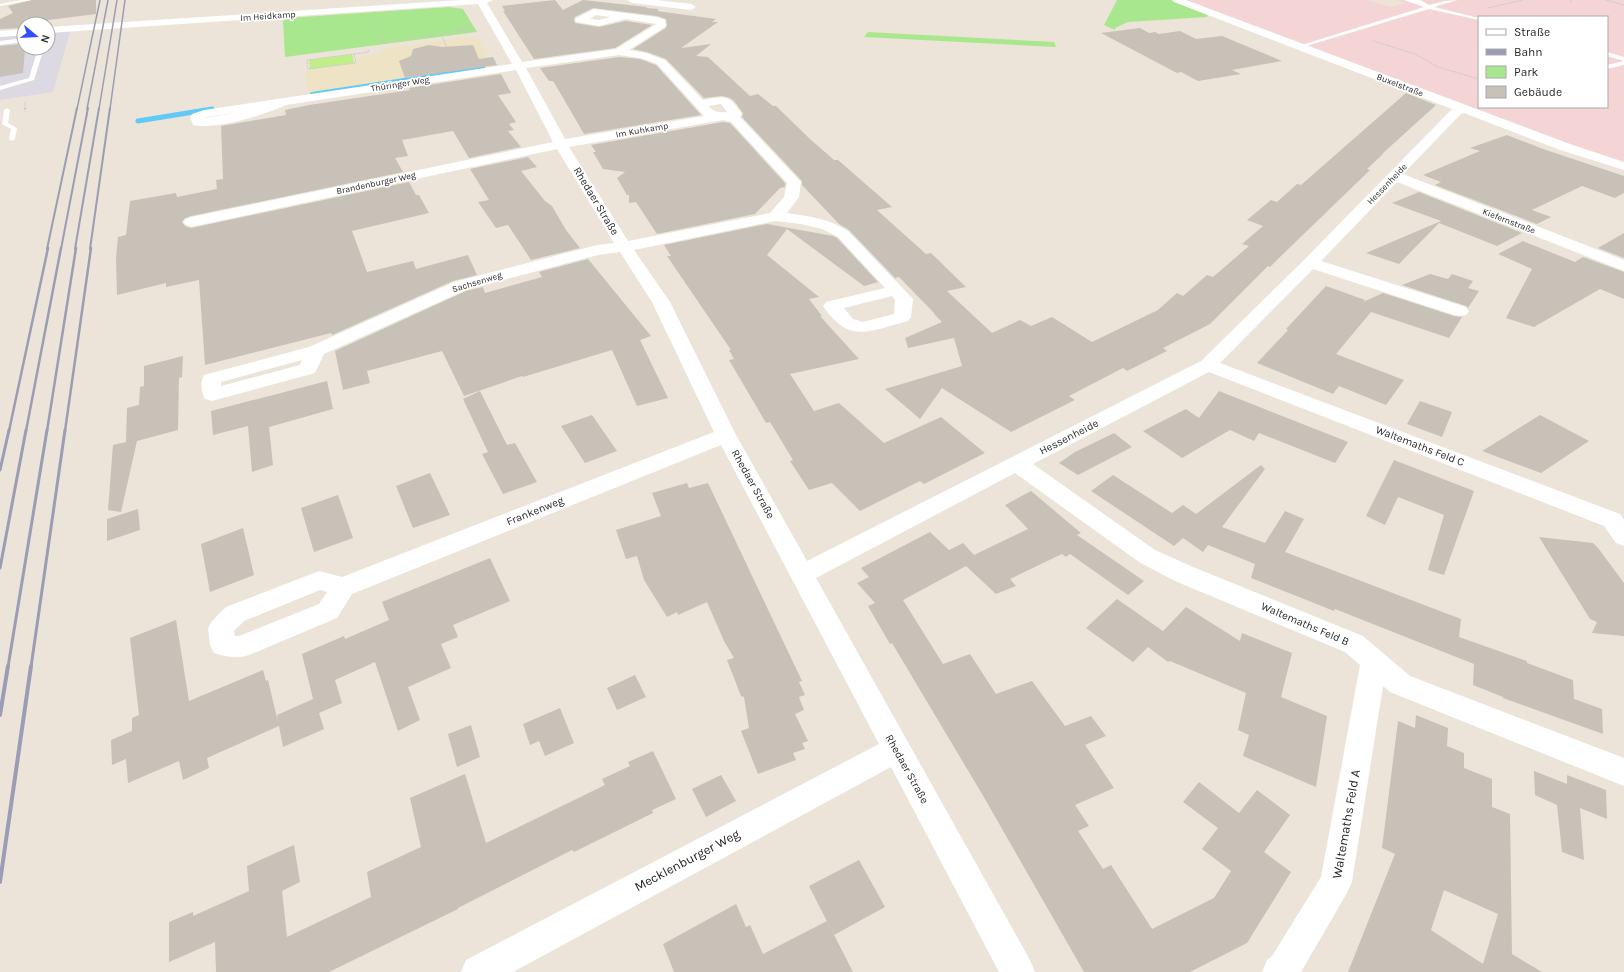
<svg xmlns="http://www.w3.org/2000/svg" width="1624" height="972" font-family="Karla,sans-serif">
  <rect width="100%" height="100%" fill="#ece4d8"/>
  <path fill="#dcd9e3" d="M 70,32 L 53,92 L 0,100 L 0,37 L 24,35 L 24,48 L 48,48 L 48,33 Z"/>
  <path fill="#efe3c5" d="M 468,37 L 478,38 L 494,65 L 308,94 L 305,70 L 358,63 L 357,57 L 376,55 L 388,48 Z"/>
  <path fill="#f4d4d4" fill-rule="evenodd" d="M 1184,0 L 1367,0 L 1391,7 L 1406,3 L 1397,0 L 1624,0 L 1624,162 L 1570,145 ZM 1479,17 L 1607,17 L 1607,107 L 1479,107 Z"/>
  <g fill="#a9e78f">
    <path d="M 1117,0 L 1171,0 L 1208,15 L 1207,17 L 1128,22 L 1115,28 L 1115,30 L 1104,25 Z"/>
    <path d="M 449,7 L 463,9 L 477,32 L 285,57 L 283,21 L 288,18 Z"/>
    <path d="M 868,32 L 1054,42 L 1056,47 L 864,37 Z"/>
  </g>
  <path fill="#c0ef8a" d="M 352,54 L 354,63 L 310,69 L 309,60 Z"/>
  <g fill="none" stroke-linecap="round" stroke-linejoin="round">
    <path stroke="#61c9f7" stroke-width="4" d="M 312,94 L 483,68"/>
    <path stroke="#61c9f7" stroke-width="5" d="M 138,121 L 212,109"/>
  </g>
  <g fill="#c7c1b8" fill-rule="evenodd">
    <path d="M 32,0 L 96,0 L 96,14 L 41,21 L 24,24 L 24,28 L 0,29 L 0,19 L 13,13 L 8,6 Z"/>
    <path d="M 555,0 L 563,10 L 583,0 L 647,7 L 646,8 L 659,9 L 657,11 L 716,19 L 712,22 L 718,22 L 681,48 L 711,44 L 696,56 L 708,57 L 750,96 L 758,94 L 773,106 L 776,106 L 810,139 L 834,160 L 838,160 L 892,207 L 877,210 L 926,254 L 931,253 L 966,287 L 947,291 L 992,333 L 1020,320 L 1031,326 L 1052,317 L 1092,342 L 1158,310 L 1177,293 L 1183,296 L 1207,275 L 1213,277 L 1249,246 L 1242,244 L 1263,226 L 1247,220 L 1271,200 L 1277,202 L 1297,184 L 1301,185 L 1406,93 L 1436,105 L 1382,154 L 1383,154 L 1367,169 L 1370,170 L 1280,257 L 1270,267 L 1268,266 L 1210,324 L 1163,348 L 1167,351 L 1127,371 L 1123,368 L 1069,396 L 1075,400 L 1011,432 L 942,388 L 920,419 L 885,389 L 962,366 L 954,338 L 908,348 L 905,338 L 942,322 L 934,314 L 935,314 L 899,277 L 895,278 L 849,230 L 839,224 L 802,185 L 802,181 L 742,117 L 743,113 L 734,101 L 730,98 L 722,96 L 704,98 L 666,59 L 647,52 L 633,49 L 666,28 L 667,25 L 666,19 L 657,16 L 593,8 L 575,17 L 574,19 L 575,23 L 599,27 L 626,21 L 652,25 L 615,48 L 534,59 L 503,11 L 505,11 L 502,6 Z"/>
    <path d="M 1140,28 L 1149,33 L 1155,32 L 1159,34 L 1180,31 L 1196,39 L 1222,36 L 1282,61 L 1232,70 L 1241,74 L 1198,81 L 1181,72 L 1177,73 L 1101,33 Z"/>
    <path d="M 24,44 L 24,48 L 29,48 L 25,49 L 23,73 L 0,77 L 0,46 Z"/>
    <path d="M 429,45 L 442,47 L 473,45 L 479,59 L 493,57 L 497,65 L 405,78 L 399,61 L 411,56 L 413,49 Z"/>
    <path d="M 619,57 L 640,59 L 656,65 L 701,115 L 584,134 L 562,96 L 553,81 L 549,81 L 540,68 Z"/>
    <path d="M 501,74 L 511,93 L 498,95 L 516,122 L 509,124 L 514,130 L 508,131 L 521,147 L 469,158 L 453,131 L 402,140 L 408,156 L 395,158 L 403,172 L 191,216 L 185,218 L 182,222 L 185,226 L 191,228 L 409,182 L 416,195 L 419,195 L 429,213 L 352,231 L 367,272 L 413,261 L 416,269 L 468,255 L 477,275 L 453,281 L 332,335 L 331,333 L 205,365 L 199,280 L 166,287 L 166,283 L 117,295 L 116,258 L 118,237 L 126,235 L 130,201 L 176,193 L 177,197 L 217,189 L 216,180 L 223,179 L 221,126 L 286,115 L 285,110 L 309,105 L 410,90 L 409,88 Z"/>
    <path d="M 723,122 L 730,123 L 785,183 L 785,187 L 780,188 L 755,214 L 657,234 L 636,202 L 629,203 L 629,195 L 627,195 L 617,178 L 625,172 L 603,169 L 593,152 L 596,152 L 591,145 Z"/>
    <path d="M 1507,135 L 1543,149 L 1624,176 L 1624,193 L 1615,198 L 1582,186 L 1532,210 L 1551,217 L 1537,224 L 1435,185 L 1441,182 L 1423,175 L 1480,151 L 1470,148 Z"/>
    <path d="M 528,157 L 537,167 L 521,171 L 545,201 L 552,206 L 566,230 L 580,248 L 531,260 L 508,225 L 496,228 L 478,202 L 489,200 L 470,169 Z"/>
    <path d="M 1419,192 L 1522,233 L 1497,246 L 1439,223 L 1399,264 L 1366,253 L 1441,221 L 1392,203 Z"/>
    <path d="M 767,224 L 833,236 L 837,238 L 878,282 L 864,286 L 787,229 L 767,255 L 819,297 L 809,299 L 822,316 L 820,316 L 859,359 L 790,374 L 814,411 L 839,403 L 884,443 L 941,417 L 985,453 L 924,484 L 920,481 L 860,511 L 832,483 L 809,490 L 790,461 L 793,460 L 770,422 L 766,423 L 729,360 L 734,359 L 729,350 L 731,350 L 667,256 L 671,256 L 664,245 Z"/>
    <path d="M 1624,233 L 1624,258 L 1598,248 Z"/>
    <path d="M 1523,241 L 1575,262 L 1583,257 L 1624,272 L 1624,299 L 1600,289 L 1534,327 L 1506,318 L 1532,269 L 1498,254 Z"/>
    <path d="M 588,259 L 651,336 L 640,340 L 668,398 L 637,406 L 612,350 L 523,377 L 522,376 L 464,396 L 442,351 L 367,371 L 370,383 L 343,390 L 335,351 L 466,291 L 483,287 L 485,293 L 542,277 L 539,272 Z"/>
    <path d="M 1430,274 L 1448,279 L 1452,274 L 1473,281 L 1468,288 L 1479,291 L 1468,308 L 1466,306 L 1402,285 Z"/>
    <path d="M 1326,286 L 1365,300 L 1363,302 L 1383,293 L 1454,316 L 1462,317 L 1449,338 L 1371,312 L 1336,354 L 1404,380 L 1386,405 L 1339,386 L 1333,394 L 1257,363 L 1288,330 L 1286,329 Z"/>
    <path d="M 183,356 L 182,377 L 179,378 L 178,430 L 137,441 L 121,512 L 108,510 L 113,445 L 126,442 L 127,408 L 139,405 L 140,387 L 144,386 L 144,366 Z"/>
    <path d="M 327,381 L 333,409 L 269,427 L 273,465 L 252,472 L 248,426 L 213,435 L 211,411 Z"/>
    <path d="M 480,391 L 507,445 L 515,443 L 537,482 L 503,494 L 482,454 L 488,452 L 463,399 Z"/>
    <path d="M 1219,391 L 1333,436 L 1348,442 L 1335,463 L 1259,433 L 1254,441 L 1230,430 L 1182,458 L 1143,431 L 1186,409 L 1199,418 Z"/>
    <path d="M 1420,401 L 1452,412 L 1442,437 L 1407,424 Z"/>
    <path d="M 592,415 L 617,451 L 585,463 L 561,426 Z"/>
    <path d="M 1540,415 L 1589,441 L 1541,473 L 1482,451 Z"/>
    <path d="M 1114,433 L 1132,447 L 1078,475 L 1059,463 L 1075,452 Z"/>
    <path d="M 1394,460 L 1474,491 L 1444,575 L 1428,570 L 1444,515 L 1398,497 L 1385,525 L 1366,516 Z"/>
    <path d="M 1261,465 L 1265,469 L 1222,527 L 1265,543 L 1285,511 L 1304,519 L 1285,552 L 1461,619 L 1459,637 L 1527,661 L 1527,663 L 1573,680 L 1574,699 L 1602,709 L 1603,734 L 1503,698 L 1503,697 L 1473,685 L 1474,664 L 1335,609 L 1334,611 L 1251,578 L 1255,564 L 1208,545 L 1203,552 L 1183,538 L 1174,546 L 1091,491 L 1113,475 L 1172,513 L 1183,505 L 1196,514 Z"/>
    <path d="M 430,473 L 450,515 L 413,528 L 396,486 Z"/>
    <path d="M 687,483 L 689,488 L 708,483 L 802,681 L 799,682 L 805,695 L 799,697 L 804,710 L 795,714 L 808,741 L 802,743 L 805,749 L 793,753 L 796,760 L 758,774 L 741,731 L 749,728 L 744,697 L 741,696 L 727,660 L 734,658 L 724,641 L 707,602 L 678,615 L 677,612 L 667,617 L 644,580 L 637,556 L 626,559 L 616,530 L 661,516 L 652,493 Z"/>
    <path d="M 1031,491 L 1081,533 L 1077,535 L 1144,581 L 1128,595 L 1070,554 L 1066,557 L 1062,554 L 1010,579 L 1016,586 L 996,594 L 966,566 L 903,600 L 943,664 L 970,654 L 996,694 L 1032,681 L 1065,726 L 1091,716 L 1106,736 L 1085,745 L 1114,788 L 1075,805 L 1089,826 L 1078,831 L 1103,869 L 1111,865 L 1152,929 L 1214,898 L 1231,871 L 1202,849 L 1218,828 L 1183,802 L 1199,782 L 1239,813 L 1257,790 L 1290,815 L 1264,852 L 1291,872 L 1247,943 L 1190,972 L 1084,972 L 985,799 L 892,643 L 890,644 L 868,606 L 875,603 L 857,583 L 869,577 L 861,568 L 930,532 L 949,550 L 963,543 L 974,555 L 1028,529 L 1005,505 Z"/>
    <path d="M 338,495 L 353,538 L 314,552 L 301,508 Z"/>
    <path d="M 138,509 L 140,530 L 107,541 L 107,519 Z"/>
    <path d="M 243,528 L 254,575 L 210,592 L 201,544 Z"/>
    <path d="M 1539,537 L 1593,543 L 1598,548 L 1624,583 L 1624,636 L 1592,633 L 1597,622 L 1590,619 Z"/>
    <path d="M 490,558 L 510,601 L 453,625 L 458,637 L 441,644 L 451,668 L 408,687 L 420,720 L 398,731 L 375,662 L 335,680 L 342,703 L 319,713 L 324,729 L 283,747 L 279,726 L 207,758 L 209,768 L 183,780 L 179,761 L 128,783 L 126,759 L 112,765 L 111,740 L 132,731 L 132,718 L 139,715 L 130,638 L 176,620 L 189,701 L 263,670 L 266,681 L 268,680 L 278,722 L 277,715 L 313,699 L 302,654 L 344,636 L 345,639 L 389,620 L 382,602 Z"/>
    <path d="M 1117,599 L 1163,631 L 1186,607 L 1240,641 L 1242,633 L 1292,653 L 1281,697 L 1327,716 L 1316,787 L 1243,756 L 1249,735 L 1238,730 L 1246,693 L 1170,661 L 1168,662 L 1148,647 L 1133,662 L 1086,628 Z"/>
    <path d="M 635,675 L 646,697 L 617,710 L 607,688 Z"/>
    <path d="M 560,708 L 574,743 L 545,756 L 539,741 L 530,745 L 523,724 Z"/>
    <path d="M 1416,715 L 1448,728 L 1447,746 L 1464,753 L 1464,768 L 1492,779 L 1492,807 L 1510,814 L 1512,954 L 1542,972 L 1348,972 L 1395,854 L 1382,848 L 1398,721 L 1415,728 ZM 1444,890 L 1498,914 L 1483,964 L 1431,930 Z"/>
    <path d="M 471,725 L 480,757 L 457,767 L 448,734 Z"/>
    <path d="M 653,751 L 676,799 L 652,810 L 653,813 L 574,852 L 572,850 L 458,908 L 458,909 L 329,972 L 216,972 L 215,942 L 169,962 L 169,922 L 193,912 L 193,916 L 249,891 L 247,866 L 294,845 L 300,882 L 282,891 L 287,937 L 371,897 L 367,872 L 421,847 L 410,798 L 465,774 L 486,843 L 605,785 L 602,779 L 630,766 L 628,762 Z"/>
    <path d="M 1534,771 L 1567,784 L 1567,775 L 1606,790 L 1607,819 L 1580,808 L 1584,860 L 1562,852 L 1557,805 L 1535,795 Z"/>
    <path d="M 721,775 L 736,801 L 706,817 L 692,789 Z"/>
    <path d="M 859,860 L 885,907 L 834,935 L 809,886 Z"/>
    <path d="M 736,904 L 746,927 L 750,925 L 763,954 L 827,921 L 853,972 L 674,972 L 663,944 Z"/>
  </g>
  <g fill="none" stroke-linecap="round" stroke-linejoin="round">
    <g stroke="#c7c7c7" stroke-width="1" stroke-dasharray="1.5 1" stroke-linecap="butt">
      <path d="M 1606,0 L 1624,5"/>
      <path d="M 1570,1 L 1572,0"/>
      <path d="M 1488,8 L 1523,0"/>
      <path d="M 464,19 L 470,29"/>
      <path d="M 373,25 L 380,41 L 476,29"/>
      <path d="M 457,30 L 468,25"/>
      <path d="M 443,38 L 446,46 L 443,51"/>
      <path d="M 1373,41 L 1415,54 L 1438,67 L 1479,79"/>
      <path d="M 354,54 L 356,63 L 308,69 L 307,60 Z"/>
      <path d="M 354,54 L 369,52 L 368,49"/>
      <path d="M 25,102 L 25,109"/>
    </g>
    <path stroke="#c7c7c7" stroke-width="1.5" stroke-dasharray="2 1.5" stroke-linecap="butt" d="M 25,108 L 25,112"/>
    <g fill="#fff" fill-rule="evenodd">
      <path d="M 21,0 L 31,0 L 0,6 L 0,4 Z"/>
      <path d="M 1404,0 L 1420,0 L 1429,5 L 1445,1 L 1458,0 L 1434,7 L 1479,18 L 1479,20 L 1429,9 L 1300,48 L 1295,47 L 1424,7 Z"/>
      <path d="M 24,38 L 24,42 L 0,45 L 0,41 Z"/>
      <path d="M 38,48 L 44,48 L 34,80 L 0,90 L 0,86 L 29,78 Z"/>
      <path d="M 1607,52 L 1624,57 L 1624,61 L 1607,56 Z"/>
      <path d="M 1624,61 L 1624,65 L 1607,69 L 1607,65 Z"/>
      <path d="M 7,108 L 10,110 L 8,123 L 17,128 L 15,139 L 12,141 L 9,139 L 11,129 L 2,124 L 4,110 Z"/>
    </g>
    <g fill="#fff" fill-rule="evenodd">
      <path d="M 461,0 L 493,0 L 487,3 L 522,62 L 616,49 L 656,24 L 626,19 L 599,26 L 576,22 L 575,20 L 576,18 L 594,9 L 657,17 L 665,20 L 666,25 L 665,27 L 629,50 L 646,53 L 665,60 L 703,100 C 726,96 728,93 742,114 L 740,117 L 801,182 L 799,197 L 787,213 C 808,216 830,219 848,231 L 913,299 L 911,317 L 908,321 C 869,331 850,345 823,306 L 826,302 L 885,288 L 838,237 L 822,229 L 801,224 L 775,221 L 634,250 L 670,302 L 736,435 L 807,561 L 1201,361 L 1304,260 L 1452,109 L 1174,2 L 1172,0 L 1186,0 L 1570,144 L 1624,162 L 1624,170 L 1560,150 L 1464,113 L 1461,114 L 1403,174 L 1624,260 L 1624,271 L 1397,182 L 1321,261 L 1466,307 L 1469,311 L 1466,315 L 1460,316 L 1454,315 L 1313,269 L 1220,363 L 1620,514 L 1624,520 L 1624,546 L 1616,543 L 1604,526 L 1209,372 L 1033,464 L 1155,550 L 1193,567 L 1363,636 L 1410,676 L 1624,758 L 1624,786 L 1390,692 L 1383,686 L 1352,882 L 1347,893 L 1301,972 L 1262,972 L 1267,960 L 1272,956 L 1321,877 L 1360,665 L 1345,652 L 1175,581 L 1139,562 L 1015,473 L 816,578 L 1030,960 L 1035,972 L 999,972 L 891,767 L 513,972 L 461,972 L 466,960 L 879,744 L 721,445 L 352,594 L 337,618 L 249,655 C 237,659 226,657 214,653 L 210,645 L 208,628 L 212,621 L 226,607 L 319,571 L 342,577 L 714,432 L 652,302 L 620,252 L 598,255 L 466,290 L 324,354 L 315,373 L 212,401 L 205,399 C 201,393 200,381 204,375 L 309,347 L 454,282 L 597,245 L 614,243 L 557,149 L 191,227 L 186,225 L 183,222 L 186,219 L 191,217 L 553,142 L 516,70 L 286,105 C 265,115 215,130 193,125 L 190,117 L 192,114 L 204,110 L 512,64 L 478,4 L 48,33 L 48,27 ZM 596,15 L 610,17 L 599,20 L 590,19 ZM 619,55 L 640,58 L 657,64 L 704,116 L 565,139 L 526,68 ZM 721,104 L 727,112 C 720,113 714,112 708,106 ZM 241,112 L 205,118 L 207,117 ZM 723,120 L 731,122 L 787,183 L 784,197 L 770,213 L 628,241 L 569,147 ZM 892,296 L 895,300 L 894,314 L 863,322 L 853,319 L 844,308 ZM 302,360 L 300,365 L 221,386 L 221,382 ZM 320,590 L 327,592 L 319,604 L 239,636 L 235,636 L 234,631 L 244,621 Z"/>
      <path d="M 627,0 L 656,0 L 691,4 L 696,7 L 691,10 L 632,3 Z"/>
      <path d="M 24,29 L 24,35 L 0,37 L 0,31 Z"/>
    </g>
    <g stroke="#9a9db4" stroke-width="1.5">
      <path d="M 77,109 L 100,0"/>
      <path d="M 87,109 L 108,0"/>
      <path d="M 99,109 L 117,0"/>
      <path d="M 110,109 L 125,0"/>
    </g>
    <g stroke="#9a9db4" stroke-width="2">
      <path d="M 47,249 L 77,108"/>
      <path d="M 61,249 L 88,108"/>
      <path d="M 75,249 L 99,108"/>
      <path d="M 90,249 L 110,108"/>
    </g>
    <g stroke="#9a9db4" stroke-width="2.5">
      <path d="M 9,431 L 48,248"/>
      <path d="M 26,431 L 61,248"/>
      <path d="M 47,431 L 76,248"/>
      <path d="M 65,431 L 91,248"/>
    </g>
    <g stroke="#9a9db4" stroke-width="3">
      <path d="M 0,470 L 9,430"/>
      <path d="M 0,568 L 26,430"/>
      <path d="M 8,667 L 47,430"/>
      <path d="M 31,667 L 65,430"/>
    </g>
    <g stroke="#9a9db4" stroke-width="4">
      <path d="M 0,715 L 8,666"/>
      <path d="M 0,882 L 31,666"/>
    </g>
  </g>
  <g text-anchor="middle" dominant-baseline="central" stroke-width="3.5" stroke-linejoin="round" paint-order="stroke">
    <g font-size="9" fill="#282828" stroke="#fff">
      <text transform="translate(268 16) rotate(-4)">Im Heidkamp</text>
      <text transform="translate(400 84) rotate(-9)">Thüringer Weg</text>
      <text transform="translate(1400 85) rotate(21)">Buxelstraße</text>
      <text transform="translate(642 130) rotate(-10)">Im Kuhkamp</text>
      <text transform="translate(376 183) rotate(-12)">Brandenburger Weg</text>
      <text transform="translate(1387 184) rotate(-46)">Hessenheide</text>
      <text transform="translate(1509 221) rotate(21)">Kiefernstraße</text>
      <text transform="translate(477 282) rotate(-17)">Sachsenweg</text>
    </g>
    <g font-size="11" fill="#282828" stroke="#fff">
      <text transform="translate(596 201) rotate(59)">Rhedaer Straße</text>
      <text transform="translate(1069 437) rotate(-27)">Hessenheide</text>
      <text transform="translate(1420 446) rotate(21)">Waltemaths Feld C</text>
      <text transform="translate(753 484) rotate(61)">Rhedaer Straße</text>
      <text transform="translate(535 511) rotate(-22)">Frankenweg</text>
      <text transform="translate(1305 624) rotate(23)">Waltemaths Feld B</text>
      <text transform="translate(907 769) rotate(61)">Rhedaer Straße</text>
    </g>
    <g font-size="13" fill="#282828" stroke="#fff">
      <text transform="translate(1346 824) rotate(-80)">Waltemaths Feld A</text>
      <text transform="translate(687 860) rotate(-28)">Mecklenburger Weg</text>
    </g>
  </g>
  <rect x="1478" y="16" width="130" height="92" fill="#ffffff" stroke="#a9a9a9"/>
  <rect x="1486" y="29" width="20" height="6" fill="#ffffff" stroke="#a9a9a9"/>
  <text x="1514" y="36" font-size="12" fill="#282828">Straße</text>
  <rect x="1486" y="49" width="20" height="6" fill="#9a9db4" stroke="#a9a9a9"/>
  <text x="1514" y="56" font-size="12" fill="#282828">Bahn</text>
  <rect x="1486" y="66" width="20" height="12" fill="#a9e78f" stroke="#a9a9a9"/>
  <text x="1514" y="76" font-size="12" fill="#282828">Park</text>
  <rect x="1486" y="86" width="20" height="12" fill="#c7c1b8" stroke="#a9a9a9"/>
  <text x="1514" y="96" font-size="12" fill="#282828">Gebäude</text>
  <g transform="translate(36 36) rotate(108)"><circle r="19" fill="#ffffff" stroke="#a9a9a9"/>
  <path d="M0-3L7 15L0 10L-7 15Z" fill="#314fff"/>
  <text y="-6" font-size="11" font-weight="bold" text-anchor="middle" fill="#282828">N</text>
  </g>
</svg>
